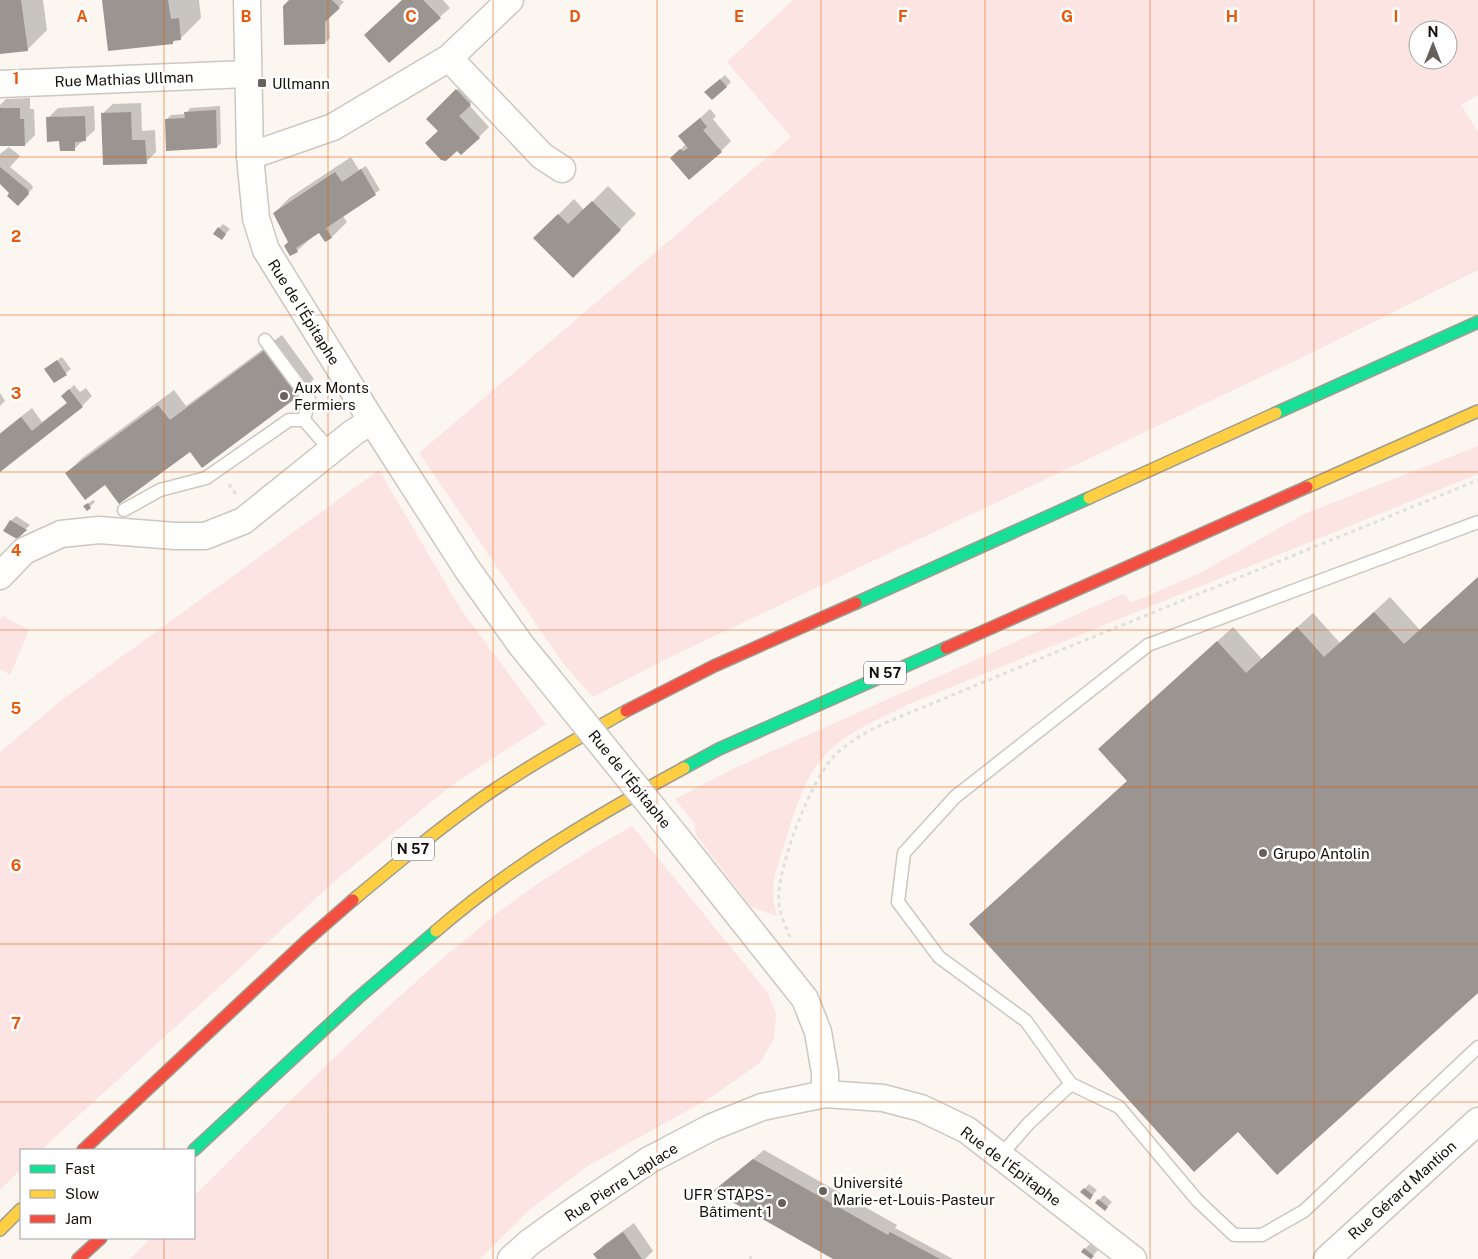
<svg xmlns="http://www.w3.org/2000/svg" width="1478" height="1259" font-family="'Public Sans',sans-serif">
  <rect width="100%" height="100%" fill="#fbf6f0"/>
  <g fill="#fce4e3" fill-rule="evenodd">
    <path d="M 793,0 L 1478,0 L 1478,95 L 1461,105 L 1478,132 L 1478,270 L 1297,360 L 666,659 L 593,697 L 562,662 L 419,453 L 791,137 L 727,62 ZM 1418,30 L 1448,30 L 1448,60 L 1418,60 Z"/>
    <path d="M 1478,446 L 1478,474 L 909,704 C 881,719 849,730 827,753 C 803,778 793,816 783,849 C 780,859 775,871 774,882 C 772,894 774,904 777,916 L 750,906 L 696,835 L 694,823 L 675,799 L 735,768 L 1120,595 L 1125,595 L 1131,603 L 1202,572 L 1304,514 Z"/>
    <path d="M 379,470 L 460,608 L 546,724 L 452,785 L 337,879 L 41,1150 L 21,1150 L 21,1169 L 0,1190 L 0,752 L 59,702 Z"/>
    <path d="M 2,616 L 29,630 L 10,675 L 0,669 L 0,620 Z"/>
    <path d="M 632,826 L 768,993 L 776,1014 L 774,1038 L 760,1063 L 710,1098 L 586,1167 L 528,1211 L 480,1259 L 130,1259 L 151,1238 L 194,1238 L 194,1196 C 288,1103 381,1007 484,924 C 530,886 581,855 632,826 Z"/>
  </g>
  <g fill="#0003">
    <path d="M 0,0 L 43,0 L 47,30 L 27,50 L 0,53 Z"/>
    <path d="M 103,0 L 199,0 L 201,18 L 181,38 L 176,39 L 173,42 Z"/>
    <path d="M 291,0 L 341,0 L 344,2 L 329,17 L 330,38 L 325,43 Z"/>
    <path d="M 403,0 L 443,0 L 450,8 L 390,61 Z"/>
    <path d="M 725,75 L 731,82 L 726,87 L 711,87 Z"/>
    <path d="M 467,80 L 480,94 L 469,105 L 489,127 L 479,137 L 439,131 L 428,119 Z"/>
    <path d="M 30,98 L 30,109 L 34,109 L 35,135 L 25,145 L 0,133 L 0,105 L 6,99 Z"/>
    <path d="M 141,103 L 142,131 L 155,130 L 156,152 L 146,162 L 102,114 L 113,104 Z"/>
    <path d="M 94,106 L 95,130 L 74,149 L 61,140 L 48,118 L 58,108 Z"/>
    <path d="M 220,106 L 221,143 L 217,147 L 166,120 L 171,115 L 186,114 L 190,108 Z"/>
    <path d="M 710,109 L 716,116 L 713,119 L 731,141 L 721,151 L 672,158 L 686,144 L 680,136 Z"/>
    <path d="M 9,147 L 20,156 L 10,167 L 32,185 L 33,188 L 18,204 L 11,193 L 0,182 L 0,154 Z"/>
    <path d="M 351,157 L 359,170 L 366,166 L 380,190 L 343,216 L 347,222 L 332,237 L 326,240 L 319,231 L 297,251 L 290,242 L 274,213 L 289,198 Z"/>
    <path d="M 608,186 L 636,214 L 573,276 L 535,238 L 574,199 L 584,210 Z"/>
    <path d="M 223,224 L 230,229 L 222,238 L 219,228 Z"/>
    <path d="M 282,335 L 314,379 L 299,394 L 191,450 L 105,483 L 67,473 L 82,458 L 174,390 L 186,406 Z"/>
    <path d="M 62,357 L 71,369 L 55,382 L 51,365 Z"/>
    <path d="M 74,385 L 80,392 L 86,388 L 92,396 L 82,406 L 0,471 L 0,433 L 32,408 L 42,422 L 68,402 L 68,391 Z"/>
    <path d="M 0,393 L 5,401 L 0,406 Z"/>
    <path d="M 93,500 L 95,502 L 87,509 L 85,506 Z"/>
    <path d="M 16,516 L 30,525 L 17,537 L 11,521 Z"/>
    <path d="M 1478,577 L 1478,991 L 1128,780 L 1115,734 L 1233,627 L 1262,659 L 1313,613 L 1340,643 L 1390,597 L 1420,630 Z"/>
    <path d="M 764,1150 L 897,1225 L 895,1228 L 953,1259 L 835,1259 L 715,1190 Z"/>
    <path d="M 1089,1184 L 1097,1190 L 1090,1198 L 1082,1192 Z"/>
    <path d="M 1104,1195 L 1112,1202 L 1105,1209 L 1099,1200 Z"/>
    <path d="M 634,1223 L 653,1251 L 645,1259 L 598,1259 L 595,1254 L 605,1244 Z"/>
    <path d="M 1090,1244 L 1098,1250 L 1091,1258 L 1085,1249 Z"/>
  </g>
  <g fill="#9a9590">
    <path d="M 0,0 L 21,0 L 28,51 L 0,54 Z"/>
    <path d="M 102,0 L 168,0 L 171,19 L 179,18 L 181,40 L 173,41 L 173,44 L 108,51 Z"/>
    <path d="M 289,0 L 332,0 L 340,8 L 325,22 L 325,44 L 284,45 L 283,6 Z"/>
    <path d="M 402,0 L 423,0 L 441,18 L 389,63 L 364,35 Z"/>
    <path d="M 720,79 L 727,87 L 712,100 L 704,92 Z"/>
    <path d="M 456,89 L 471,105 L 459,116 L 480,138 L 461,155 L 457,151 L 446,161 L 441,160 L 425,143 L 438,131 L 426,119 Z"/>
    <path d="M 0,108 L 20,108 L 20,119 L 24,119 L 25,146 L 0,146 Z"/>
    <path d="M 216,110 L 217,148 L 166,151 L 165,119 L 185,118 L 184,112 Z"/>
    <path d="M 131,112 L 132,140 L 145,140 L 147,164 L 103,165 L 101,113 Z"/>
    <path d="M 85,116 L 86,141 L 75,142 L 75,151 L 60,151 L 59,141 L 47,142 L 46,117 Z"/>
    <path d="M 700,118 L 707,127 L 703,130 L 722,152 L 689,180 L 670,158 L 680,149 L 684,151 L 688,148 L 678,136 Z"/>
    <path d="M 0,167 L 28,190 L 29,194 L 18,206 L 7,196 L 9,193 L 0,184 Z"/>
    <path d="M 361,169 L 376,195 L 326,228 L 332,238 L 325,242 L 319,233 L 296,248 L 298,252 L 290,256 L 284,246 L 288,242 L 273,213 L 335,172 L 342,182 Z"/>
    <path d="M 592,201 L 621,230 L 573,278 L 533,238 L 558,214 L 568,224 Z"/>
    <path d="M 218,227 L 226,234 L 222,240 L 213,234 Z"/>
    <path d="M 266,349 L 300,395 L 202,468 L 190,452 L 119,504 L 105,485 L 85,500 L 65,473 L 158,405 L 170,420 Z"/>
    <path d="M 57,360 L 67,375 L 54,383 L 44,369 Z"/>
    <path d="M 69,389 L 83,407 L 0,472 L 0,434 L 21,417 L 32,431 L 67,403 L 61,396 Z"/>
    <path d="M 88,503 L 91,508 L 87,511 L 83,506 Z"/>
    <path d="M 10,520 L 27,530 L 17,539 L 3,531 Z"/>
    <path d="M 1478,577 L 1478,993 L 1277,1175 L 1238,1132 L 1194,1172 L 969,924 L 1127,781 L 1098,749 L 1217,641 L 1246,673 L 1297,627 L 1324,657 L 1374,612 L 1404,644 Z"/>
    <path d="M 753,1159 L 888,1235 L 890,1232 L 940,1259 L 833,1259 L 713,1191 Z"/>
    <path d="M 1084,1188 L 1093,1195 L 1090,1200 L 1080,1192 Z"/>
    <path d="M 1098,1199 L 1108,1207 L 1105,1211 L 1095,1203 Z"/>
    <path d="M 623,1232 L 642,1259 L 597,1259 L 593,1254 Z"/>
    <path d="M 1084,1248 L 1094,1256 L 1091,1259 L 1081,1252 Z"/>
  </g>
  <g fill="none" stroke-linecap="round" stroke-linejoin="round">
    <defs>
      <g id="lane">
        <path d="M 265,340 L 309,399 L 304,420 L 331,451"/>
        <path d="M 124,510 L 160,490 L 206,478 L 289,420 L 304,420"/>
        <path d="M 1478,522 L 1148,645 L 955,797 L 904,853 L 898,902 L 939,957 L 1026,1021 L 1071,1084 L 1119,1107 L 1197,1200 L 1234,1235 L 1262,1235 L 1304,1211 L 1478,1047"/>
        <path d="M 1000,1156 L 1029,1123 L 1071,1084"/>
      </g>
      <g id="street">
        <path d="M 247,0 L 250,156 L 256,218 L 266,250 L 372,421 L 467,569 L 521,645 L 548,678"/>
        <path d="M 449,58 L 542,156 L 562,169"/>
        <path d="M 0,84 L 248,74"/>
        <path d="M 250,156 L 333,127 L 449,58 L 510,0"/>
        <path d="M 0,576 L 24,551 L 61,534 L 99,530 L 175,536 L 205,536 L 243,521 L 354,432 L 372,421"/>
        <path d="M 674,834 L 805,999 L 818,1032 L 825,1073 L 825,1094"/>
        <path d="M 511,1259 L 530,1242 L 572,1212 L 649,1160 L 712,1127 L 762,1107 L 825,1094 L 883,1098 L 921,1108 L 967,1130 L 1133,1259"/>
        <path d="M 1327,1259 L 1478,1121"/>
      </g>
      <g id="fast">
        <path d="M 1276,413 L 1478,322"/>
        <path d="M 856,603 L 1089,498"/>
        <path d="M 684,768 L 719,749 L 946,648"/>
        <path d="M 194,1150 L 358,998 L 436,931"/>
      </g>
      <g id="slow">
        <path d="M 1307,487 L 1478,411"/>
        <path d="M 1089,498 L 1276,413"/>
        <path d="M 353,900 C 395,865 437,830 482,798 C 528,766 577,739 626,711"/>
        <path d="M 436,931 C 511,866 597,815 684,768"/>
        <path d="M 0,1230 L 21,1209"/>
      </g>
      <g id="jam">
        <path d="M 946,648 L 1307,487"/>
        <path d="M 626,711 L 714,666 L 856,603"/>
        <path d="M 83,1150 L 306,941 L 353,900"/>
        <path d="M 78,1259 L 101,1238"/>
      </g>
    </defs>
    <use href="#lane" stroke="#ccc7c1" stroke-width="15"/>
    <use href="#street" stroke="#ccc7c1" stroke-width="29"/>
    <use href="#fast" stroke="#a09c90" stroke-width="14"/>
    <use href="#slow" stroke="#a09c90" stroke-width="14"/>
    <use href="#jam" stroke="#a09c90" stroke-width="14"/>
    <g stroke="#e2e0de" stroke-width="3" stroke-dasharray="4 4" stroke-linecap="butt">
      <path d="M 229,484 L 237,496"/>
      <path d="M 790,937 C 786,927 780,915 779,903 C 775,872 812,776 836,754 C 862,730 899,717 931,704 C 967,689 1003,674 1039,659 C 1186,599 1332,540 1478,480"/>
      <path d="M 750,1256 L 751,1259"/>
    </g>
    <use href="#lane" stroke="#fefefd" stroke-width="12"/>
    <use href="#street" stroke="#fefefd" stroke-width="26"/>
    <use href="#fast" stroke="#16e098" stroke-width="11"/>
    <use href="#slow" stroke="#ffcf43" stroke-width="11"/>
    <use href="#jam" stroke="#f24e42" stroke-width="11"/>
    <defs>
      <path id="street-bridge" d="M 548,678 L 674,834"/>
    </defs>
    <use href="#street-bridge" stroke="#ccc7c1" stroke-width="29" stroke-linecap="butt"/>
    <use href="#street-bridge" stroke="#fefefd" stroke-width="26"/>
  </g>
  <path fill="none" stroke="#e8590c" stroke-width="1" stroke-opacity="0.55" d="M 164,0 L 164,1150M 328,0 L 328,1259M 493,0 L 493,1259M 657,0 L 657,1259M 821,0 L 821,1259M 985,0 L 985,1259M 1150,0 L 1150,1259M 1314,0 L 1314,1259M 0,157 L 1478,157M 0,315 L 1478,315M 0,472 L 1478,472M 0,630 L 1478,630M 0,787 L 1478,787M 0,944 L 1478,944M 0,1102 L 1478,1102M 164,1238 L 164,1259"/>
  <g fill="#66615b" stroke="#fff" stroke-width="2">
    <rect x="257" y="78" width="10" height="10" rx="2.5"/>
    <circle cx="284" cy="396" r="5"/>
    <circle cx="1263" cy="853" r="5"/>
    <circle cx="823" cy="1191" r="5"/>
    <circle cx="782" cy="1203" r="5"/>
  </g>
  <g text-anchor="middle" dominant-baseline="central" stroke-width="5" stroke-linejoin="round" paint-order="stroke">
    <g fill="#fff" stroke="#5c5854" stroke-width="1">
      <rect x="864" y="661.5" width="42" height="23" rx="4"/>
      <rect x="392" y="837.5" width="42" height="23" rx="4"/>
    </g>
    <g font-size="14" font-weight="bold" fill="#16110b">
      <text x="885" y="673">N 57</text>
      <text x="413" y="849">N 57</text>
    </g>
    <g font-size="15" fill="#16110b" stroke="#fff">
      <text transform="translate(124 79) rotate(-2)">Rue Mathias Ullman</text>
      <text transform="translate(304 312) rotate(58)">Rue de l'Épitaphe</text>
      <text transform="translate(630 779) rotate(51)">Rue de l'Épitaphe</text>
      <text transform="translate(1011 1166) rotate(37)">Rue de l'Épitaphe</text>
      <text transform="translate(621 1182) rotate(-33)">Rue Pierre Laplace</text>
      <text transform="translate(1402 1190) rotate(-42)">Rue Gérard Mantion</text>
    </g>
    <g font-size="15" fill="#16110b" stroke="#fff" text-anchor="start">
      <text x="272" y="83">Ullmann</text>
      <text x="294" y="387">Aux Monts<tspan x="294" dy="17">Fermiers</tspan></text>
      <text x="1273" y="853">Grupo Antolin</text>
      <text x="833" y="1182">Université<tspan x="833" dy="17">Marie-et-Louis-Pasteur</tspan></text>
      <text x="772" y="1194" text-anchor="end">UFR STAPS -<tspan x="772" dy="17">Bâtiment 1</tspan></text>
    </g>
  </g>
  <g font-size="16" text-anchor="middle" font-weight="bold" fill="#e8590c" stroke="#fff" stroke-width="5" stroke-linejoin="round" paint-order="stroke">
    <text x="82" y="22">A</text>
    <text x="246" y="22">B</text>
    <text x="411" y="22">C</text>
    <text x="575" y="22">D</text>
    <text x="739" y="22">E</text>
    <text x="903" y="22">F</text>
    <text x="1067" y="22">G</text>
    <text x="1232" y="22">H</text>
    <text x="1396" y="22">I</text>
    <text x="16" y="84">1</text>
    <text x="16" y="242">2</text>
    <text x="16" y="399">3</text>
    <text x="16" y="556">4</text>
    <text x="16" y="714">5</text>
    <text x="16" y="871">6</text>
    <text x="16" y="1029">7</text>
  </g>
  <rect x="20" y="1149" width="175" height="90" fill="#ffffff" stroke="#a2a09d"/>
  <rect x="30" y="1165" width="25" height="8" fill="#16e098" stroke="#a2a09d"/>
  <text x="65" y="1174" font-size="15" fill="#16110b">Fast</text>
  <rect x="30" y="1190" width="25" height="8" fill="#ffcf43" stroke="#a2a09d"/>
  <text x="65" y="1199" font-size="15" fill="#16110b">Slow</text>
  <rect x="30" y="1215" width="25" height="8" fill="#f24e42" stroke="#a2a09d"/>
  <text x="65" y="1224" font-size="15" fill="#16110b">Jam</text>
  <g transform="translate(1433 45)"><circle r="24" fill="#ffffff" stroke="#a2a09d"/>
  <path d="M0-4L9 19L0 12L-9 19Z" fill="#66615b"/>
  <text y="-8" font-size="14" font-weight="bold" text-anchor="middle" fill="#16110b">N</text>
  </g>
</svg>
